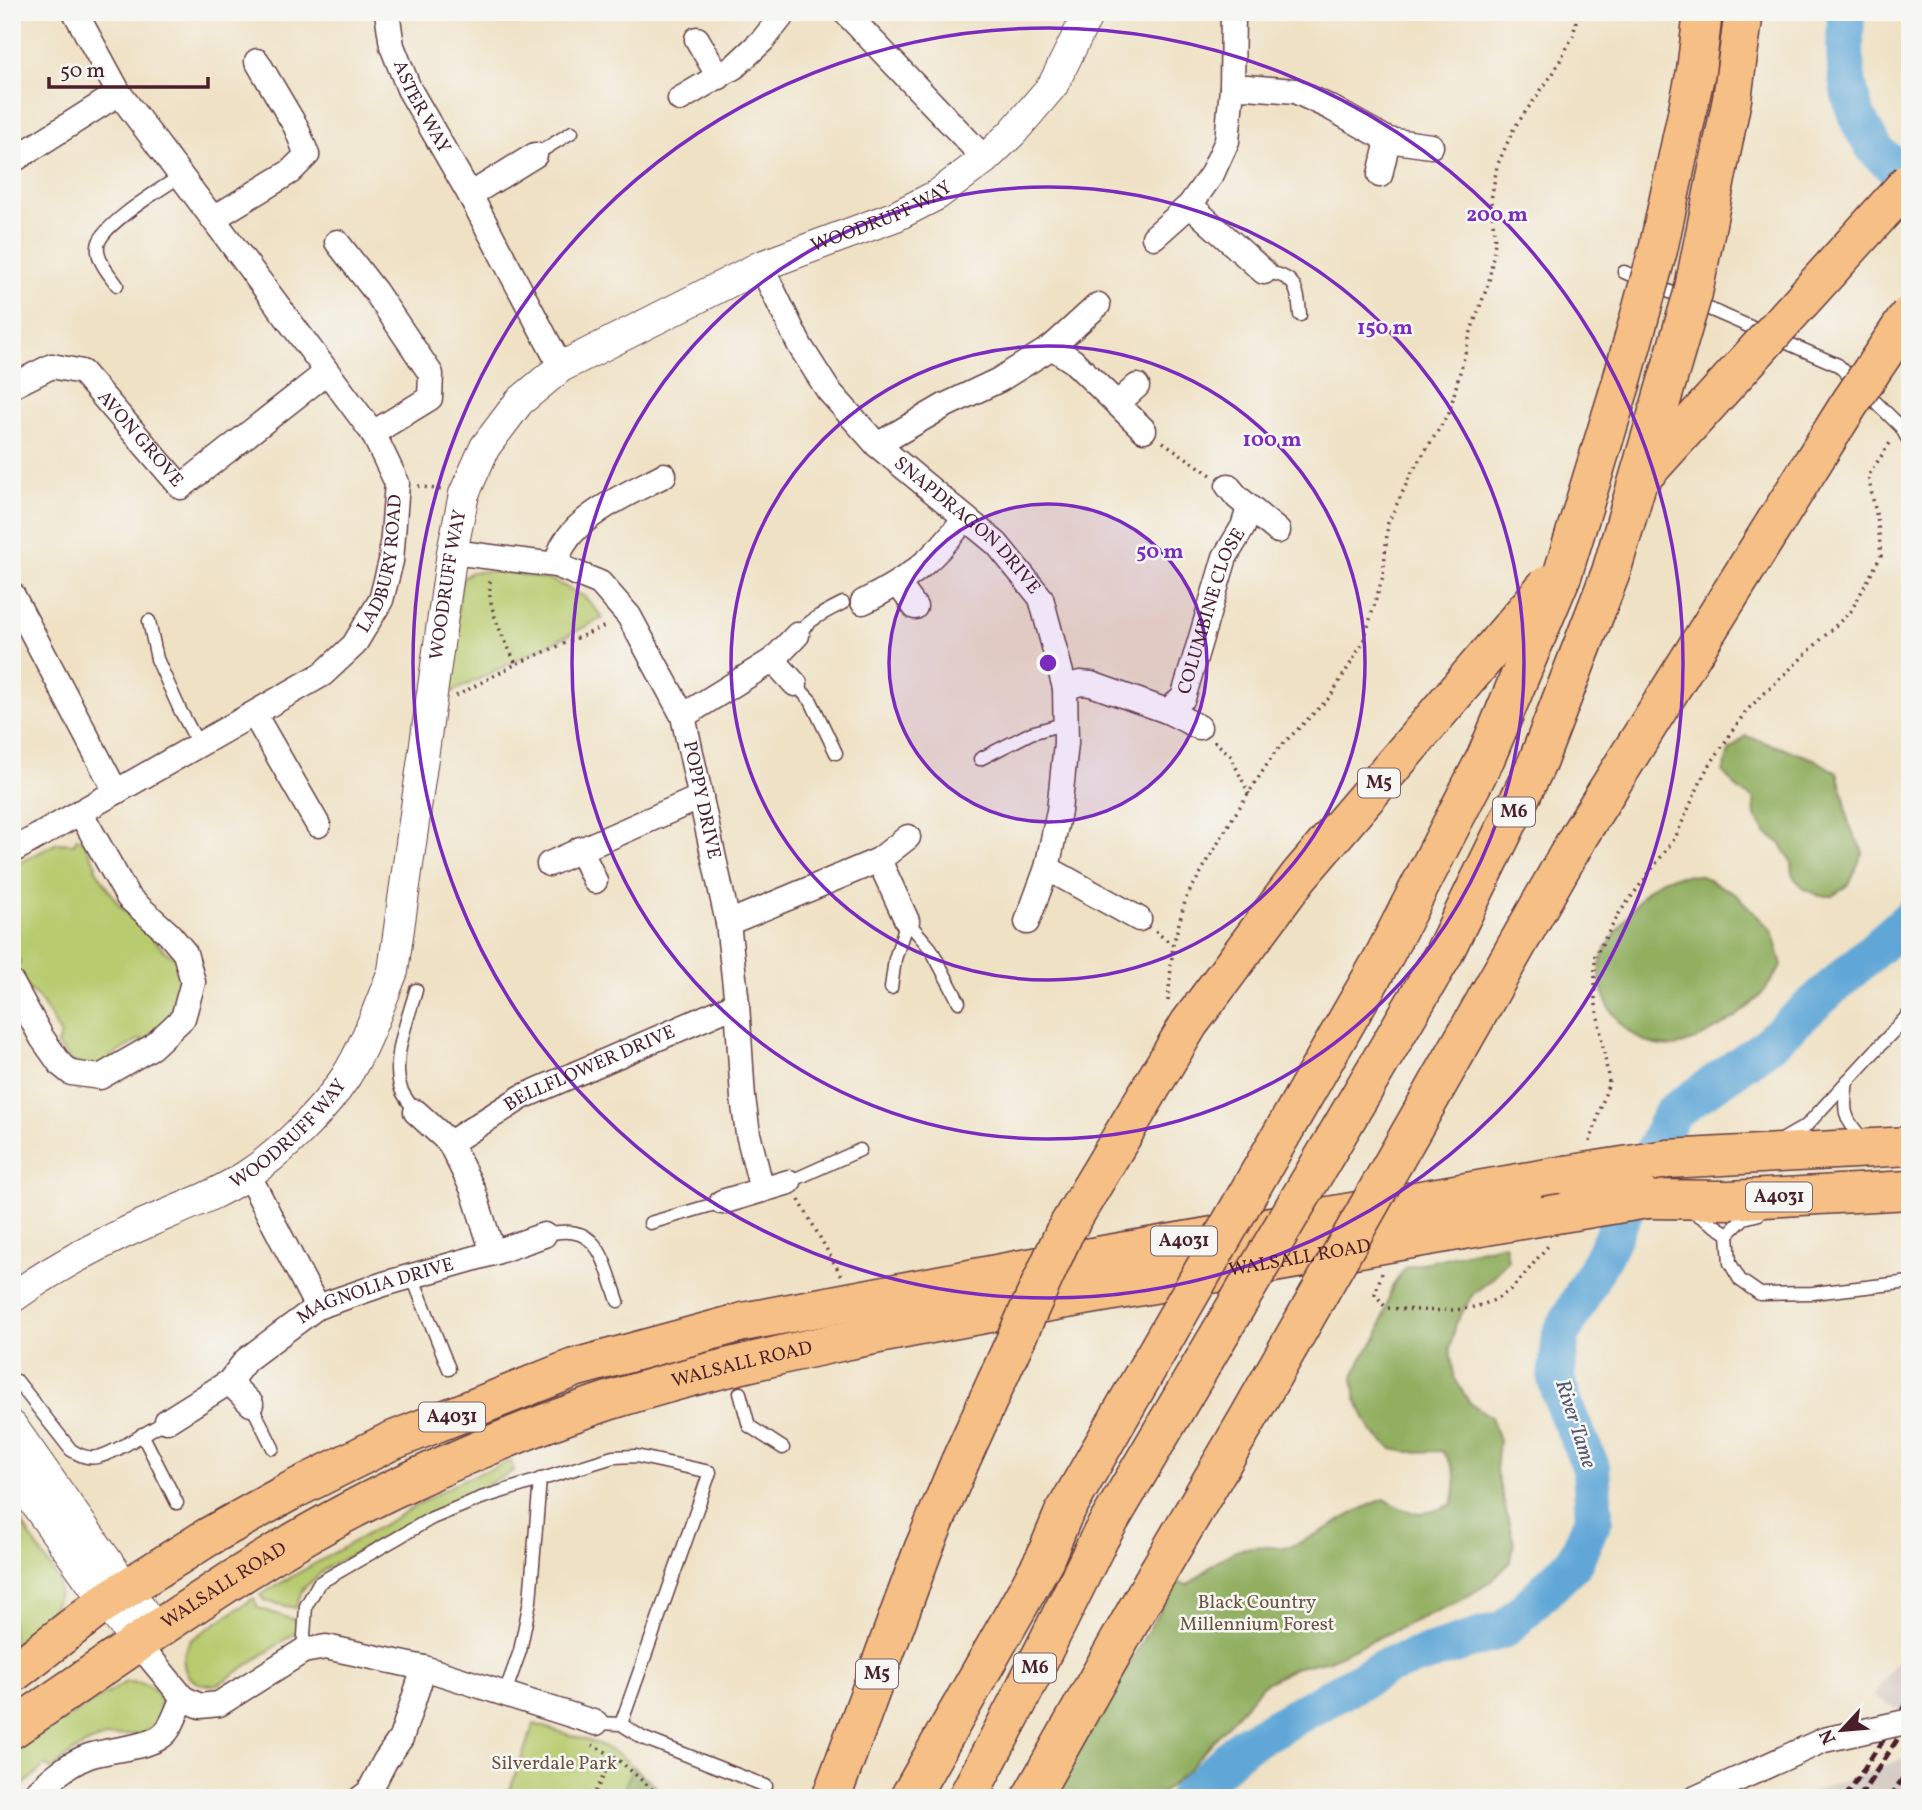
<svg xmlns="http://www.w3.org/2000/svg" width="1922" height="1810" font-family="Vollkorn,serif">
  <rect width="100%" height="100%" fill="#f6f6f2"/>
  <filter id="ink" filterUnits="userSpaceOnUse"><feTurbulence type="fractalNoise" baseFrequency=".0143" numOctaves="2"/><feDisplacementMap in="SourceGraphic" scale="14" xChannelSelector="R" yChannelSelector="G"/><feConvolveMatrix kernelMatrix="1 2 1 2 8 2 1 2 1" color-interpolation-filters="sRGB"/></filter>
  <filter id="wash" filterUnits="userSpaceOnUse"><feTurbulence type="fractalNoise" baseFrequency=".00686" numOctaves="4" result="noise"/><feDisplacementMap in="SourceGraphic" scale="28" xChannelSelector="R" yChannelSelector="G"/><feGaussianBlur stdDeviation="1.57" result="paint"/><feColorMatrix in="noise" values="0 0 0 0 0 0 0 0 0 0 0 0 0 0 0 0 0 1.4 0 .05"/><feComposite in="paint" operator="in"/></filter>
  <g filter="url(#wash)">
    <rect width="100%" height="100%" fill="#efe1c4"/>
    <g fill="#cec1ba">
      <path d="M 1910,1642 L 1910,1716 L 1873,1696 Z"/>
      <path d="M 1910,1756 L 1910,1798 L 1796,1798 Z"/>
    </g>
    <g fill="#b8cb6e" stroke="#81754c" stroke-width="2">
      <path d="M 500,571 L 554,581 L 585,597 L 603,618 L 446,695 L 462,579 L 471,572 Z"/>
      <path d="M 77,838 L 84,842 L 96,865 L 95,868 L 119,905 L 168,954 L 178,958 C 183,1009 180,1004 147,1041 L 140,1039 L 112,1056 L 102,1068 L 74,1063 L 57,1045 L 61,1035 C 54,1024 48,1010 40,1000 C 30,988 20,987 16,969 L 20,962 L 12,948 L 12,867 L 57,843 L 74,844 Z"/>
      <path d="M 511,1461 L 514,1471 L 326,1568 L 302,1590 L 296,1608 L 265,1601 L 260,1595 L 460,1481 Z"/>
      <path d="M 12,1508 L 58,1579 C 65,1610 34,1627 12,1645 Z"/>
      <path d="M 254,1598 L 258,1608 L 295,1620 L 299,1626 L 298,1631 L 219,1684 C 188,1690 174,1665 191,1640 Z"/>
      <path d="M 126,1682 C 136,1682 144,1682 152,1688 C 160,1695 162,1702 160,1712 C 154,1744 123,1731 102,1738 C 82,1744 66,1756 52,1770 L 45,1765 L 17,1791 L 21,1798 L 12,1798 L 12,1752 Z"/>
      <path d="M 534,1724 L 599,1744 L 621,1756 L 669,1798 L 507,1798 Z"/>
    </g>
    <g fill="#92af61" stroke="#6e6746" stroke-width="2">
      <path d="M 1746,736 L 1814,759 L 1837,773 L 1844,797 L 1849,825 L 1863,852 L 1850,883 L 1833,896 L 1820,896 L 1803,888 L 1793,876 L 1792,863 L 1781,844 L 1767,834 L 1755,816 L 1754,799 L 1739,790 L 1723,772 L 1729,751 Z"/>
      <path d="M 1699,875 L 1737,895 L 1772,931 L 1782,965 C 1774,976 1767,990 1757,999 C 1738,1017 1709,1036 1684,1044 C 1636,1059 1587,1000 1603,955 C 1607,944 1617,933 1623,923 C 1633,907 1645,889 1662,880 C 1671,875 1689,876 1699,875 Z"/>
      <path d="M 1505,1244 L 1508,1260 L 1492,1279 L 1473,1294 L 1456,1323 L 1450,1349 L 1454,1377 L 1469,1402 L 1491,1417 L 1499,1441 L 1496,1471 L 1514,1543 L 1511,1562 L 1489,1583 L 1461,1600 L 1329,1660 L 1294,1668 L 1263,1685 L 1186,1772 L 1156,1798 L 1063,1798 L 1056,1791 L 1176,1582 L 1188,1585 C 1208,1569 1225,1551 1251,1547 C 1265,1545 1281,1550 1294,1545 C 1326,1532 1352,1510 1385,1499 C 1410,1516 1425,1517 1452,1504 C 1458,1481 1457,1471 1443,1451 L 1408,1452 L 1392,1449 L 1372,1432 L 1356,1399 L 1353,1378 L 1362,1358 L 1378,1336 L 1392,1287 L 1406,1267 Z"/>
      <path d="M 634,1767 L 669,1798 L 622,1798 L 625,1785 Z"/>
    </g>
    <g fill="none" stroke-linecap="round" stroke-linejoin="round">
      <g stroke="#61a7d7" stroke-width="38">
        <path d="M 1846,12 C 1844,65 1843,105 1876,150 C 1884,160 1899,169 1910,178"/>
        <path d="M 1187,1798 L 1242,1746 L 1387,1666 L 1505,1629 L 1574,1562 L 1594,1518 L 1591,1467 L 1565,1408 L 1556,1379 L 1561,1334 L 1602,1258 L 1672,1113 L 1764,1048 L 1910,918"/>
      </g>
    </g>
  </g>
  <g filter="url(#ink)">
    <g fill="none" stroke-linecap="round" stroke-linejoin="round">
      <defs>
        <g id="service">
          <path d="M 535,155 L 572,132"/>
          <path d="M 1264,272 C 1294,275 1298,286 1300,315"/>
          <path d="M 1624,272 L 1838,365 L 1901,427 L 1910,443"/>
          <path d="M 117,285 C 110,275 96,260 98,246 C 100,225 163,188 182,175"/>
          <path d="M 149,621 L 157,659 L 180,710 L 199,745"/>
          <path d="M 797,635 C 810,619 825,612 843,603"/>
          <path d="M 795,684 L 811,701 L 836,753"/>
          <path d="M 980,759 L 1031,733 L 1066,723"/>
          <path d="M 891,988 L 895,959 L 907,921 L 931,949 L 959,1002"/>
          <path d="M 416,990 C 408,1020 391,1058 401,1089 C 404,1097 411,1105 416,1112"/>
          <path d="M 1847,1081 C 1843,1110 1843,1119 1864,1140"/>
          <path d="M 1780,1141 L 1806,1126 L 1910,1013"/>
          <path d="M 789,1182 L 860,1150"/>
          <path d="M 1692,1211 L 1728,1234 L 1730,1263 L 1740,1280 L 1760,1294 L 1813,1293 L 1910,1282"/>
          <path d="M 650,1223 L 722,1202"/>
          <path d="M 1728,1234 L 1744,1218 L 1759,1214"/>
          <path d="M 544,1235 C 599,1220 603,1259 618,1301"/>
          <path d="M 412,1276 L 449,1369"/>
          <path d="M 17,1381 L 71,1450 C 79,1455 87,1459 97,1457 C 117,1453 148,1430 167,1421"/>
          <path d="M 740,1393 L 749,1426 L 783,1448"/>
          <path d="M 251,1404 L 273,1448"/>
          <path d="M 142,1434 L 177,1503"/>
          <path d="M 303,1651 L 306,1606 L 319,1583 L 432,1518 L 481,1498 L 613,1457 L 636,1456 L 710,1472 L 621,1724"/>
          <path d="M 505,1693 L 520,1651 L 530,1601 L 540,1479"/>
          <path d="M 596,1723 L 621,1724 L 643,1738 L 766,1786"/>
        </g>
        <g id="minor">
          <path id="s1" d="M 387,12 L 392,46 L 409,89 L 470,195 L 561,367"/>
          <path d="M 845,12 L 985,159"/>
          <path d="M 697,39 L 719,77"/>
          <path d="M 1232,88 L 1247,87 L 1295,91 L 1331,108 L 1388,140 L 1431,146"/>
          <path d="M 680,99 L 734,67 L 763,40 L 785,12"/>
          <path d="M 12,161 L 119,93"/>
          <path d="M 1380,175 L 1388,140"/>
          <path d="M 470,195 L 535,155"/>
          <path d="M 1190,205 L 1264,272"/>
          <path d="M 214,218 L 290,172 L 307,155 L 296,127 L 257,61"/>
          <path d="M 1154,237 L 1190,205 L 1212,174 L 1227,141 L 1232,88 L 1233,12"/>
          <path d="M 337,242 L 375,291 L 431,374 L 430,398 L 373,433"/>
          <path id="s2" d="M 761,266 L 800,346 L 828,390 L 877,445 L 997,544 L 1041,598 L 1065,688 L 1066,743 L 1059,811 L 1047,868 L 1027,922"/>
          <path d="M 1052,347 L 1073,361 L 1144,430"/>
          <path id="s3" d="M 12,386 L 52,366 L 82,372 L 181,487 L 327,372"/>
          <path d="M 1117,404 L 1137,386"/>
          <path d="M 877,445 L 944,406 L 999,380 L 1052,347 L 1098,305"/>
          <path d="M 1228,486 L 1237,497 L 1278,531"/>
          <path id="s4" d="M 452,552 L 556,565 L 600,583 L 629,616 L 683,716 L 728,923 L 737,1004 L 743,1098 L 748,1134 L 762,1190"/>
          <path d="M 556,565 C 558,558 560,550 564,544 C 583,512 632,492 664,475"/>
          <path d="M 899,585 L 915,607"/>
          <path d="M 12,594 L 116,792"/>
          <path d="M 863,602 C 909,579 933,561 964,519"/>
          <path d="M 773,660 L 795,684"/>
          <path d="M 1065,688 L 1080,683 L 1091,684 L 1167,711 L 1199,727"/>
          <path id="s5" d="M 1167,711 L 1183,698 L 1225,557 L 1243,527 L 1249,508"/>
          <path d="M 254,714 L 318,825"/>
          <path d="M 683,716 L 773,660 L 797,635"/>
          <path d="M 580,849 L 595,881"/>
          <path id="s6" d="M 12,851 L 323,674 L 354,645 L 381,600 L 391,561 L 397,483 L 373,433 L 119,93 L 75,12"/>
          <path d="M 879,860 L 907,921"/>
          <path d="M 549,864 L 701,797"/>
          <path d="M 1047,868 L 1139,919"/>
          <path d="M 728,923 L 879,860 L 908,837"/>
          <path d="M 12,983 L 42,1038 L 61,1065 L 71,1073 L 100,1077 L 152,1047 L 183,1018 L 193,982 L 185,953 L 169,934 L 128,897 L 80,812"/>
          <path d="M 416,1112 L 450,1143 L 473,1190 L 493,1253"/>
          <path id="s7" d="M 450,1143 L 522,1097 L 737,1004"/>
          <path d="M 248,1174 L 317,1307"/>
          <path d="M 722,1202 L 789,1182"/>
          <path d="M 229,1382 L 251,1404"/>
          <path id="s8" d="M 167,1421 L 229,1382 L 246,1360 L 317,1307 L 384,1284 L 493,1253 L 544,1235"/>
          <path d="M 138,1643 L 183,1698 L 200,1706 L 219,1704 L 303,1651 L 326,1647 L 424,1668 L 596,1723"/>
          <path d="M 31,1798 C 48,1781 67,1764 89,1756 C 109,1749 147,1748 162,1736 C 172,1729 177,1709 183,1698"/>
          <path d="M 361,1798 L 369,1792 L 385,1761 L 401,1738 L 424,1668"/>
          <path d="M 1696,1798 L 1824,1740"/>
        </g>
        <g id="tertiary">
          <path id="s9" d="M 12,1298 C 45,1274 81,1254 118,1236 C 160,1215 207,1201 247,1175 C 281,1153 323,1111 345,1078 C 365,1047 379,1006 393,971 L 452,552 L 464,494 L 485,447 L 519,402 L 561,367 L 761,266 L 896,216 L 937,195 L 985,159 L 1013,132 L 1053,85 L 1089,12"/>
          <path d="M 12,1426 L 156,1630"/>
          <path d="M 12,1471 L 105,1602 L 138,1643"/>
        </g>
        <g id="primary">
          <path d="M 1668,1159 L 1910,1146"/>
          <path d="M 1647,1199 L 1729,1200 L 1910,1190"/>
          <path d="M 12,1674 L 105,1602 L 208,1537 L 289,1492 L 389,1442 L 574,1368 L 743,1322 L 1023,1269 L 1565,1175"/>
          <path id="s10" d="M 12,1729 C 141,1642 268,1546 410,1481 C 474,1451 541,1423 608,1401 C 765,1352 928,1324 1090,1295 C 1241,1269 1392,1242 1544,1216"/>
        </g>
        <g id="motorway">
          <path d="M 831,1798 L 923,1550 L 960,1462"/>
          <path d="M 909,1798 L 1019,1605 L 1045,1558 L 1063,1515"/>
          <path d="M 967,1798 L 1018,1702 L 1100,1537"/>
          <path d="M 1031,1798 L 1158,1572"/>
        </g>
      </defs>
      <use href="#service" stroke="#633c42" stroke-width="15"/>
      <use href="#minor" stroke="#633c42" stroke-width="27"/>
      <use href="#tertiary" stroke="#633c42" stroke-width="32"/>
      <use href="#primary" stroke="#633c42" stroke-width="41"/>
      <use href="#motorway" stroke="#633c42" stroke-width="41"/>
      <g stroke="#633c42" stroke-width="3.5" stroke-dasharray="2 5" stroke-linecap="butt">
        <path d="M 1163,442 L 1211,475"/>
        <path d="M 418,486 L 441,490"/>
        <path d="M 490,581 C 487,610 504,638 516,664"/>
        <path d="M 456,696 L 516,664 L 608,625"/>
        <path d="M 1214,741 L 1230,755 L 1249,794"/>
        <path d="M 1155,931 L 1173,945"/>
        <path d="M 1168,1001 L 1173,945 L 1186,898 L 1232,819 L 1275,752 L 1330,697 L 1363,643 L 1383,576 L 1388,523 L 1412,472 L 1449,413 L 1472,328 L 1489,282 L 1495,242 L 1491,200 L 1497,166 L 1514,128 L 1554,72 L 1573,36 L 1578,12"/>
        <path d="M 1590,1142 L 1609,1082 L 1595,999 L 1595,956 L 1620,912 L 1675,838 L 1705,772 L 1746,711 L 1851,611 L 1881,556 L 1878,523 L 1868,476 L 1890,443"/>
        <path d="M 799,1200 L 841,1275"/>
        <path d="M 1382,1273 L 1375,1294 L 1386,1308 C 1427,1310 1479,1318 1512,1288 C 1525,1276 1536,1259 1548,1246"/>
        <path d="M 592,1745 L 614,1756 L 592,1798"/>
        <path d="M 614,1756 L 662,1798"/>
      </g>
      <use href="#service" stroke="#fff" stroke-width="12"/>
      <use href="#minor" stroke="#fff" stroke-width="24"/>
      <use href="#tertiary" stroke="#fff" stroke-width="30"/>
      <use href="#primary" stroke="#f5bf86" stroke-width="38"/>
      <use href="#motorway" stroke="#f5bf86" stroke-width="38"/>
      <g stroke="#4a1f2b" stroke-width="5" stroke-dasharray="10 5" stroke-linecap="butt">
        <path d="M 1845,1798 L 1910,1698"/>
        <path d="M 1859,1798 L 1910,1720"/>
        <path d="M 1890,1798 L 1910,1767"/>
      </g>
      <defs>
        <path id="minor-bridge" d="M 1824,1740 L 1910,1721"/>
        <g id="primary-bridge">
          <path d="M 1565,1175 L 1668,1159"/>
          <path d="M 1544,1216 L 1647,1199"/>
        </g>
        <g id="motorway-bridge">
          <path d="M 1645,474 L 1910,181"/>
          <path d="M 960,1462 L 1064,1233 L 1189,1024 L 1299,876 L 1547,585"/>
          <path d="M 1063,1515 L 1383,958 L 1486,757 L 1563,573 L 1621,384 L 1658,250 L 1696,71 L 1703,12"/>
          <path d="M 1100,1537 L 1443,955 L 1537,763 L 1611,572 L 1693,293 L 1732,99 L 1744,12"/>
          <path d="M 1158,1572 L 1246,1422 L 1580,834 L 1848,406 L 1910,314"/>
        </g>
      </defs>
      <use href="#minor-bridge" stroke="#633c42" stroke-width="27" stroke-linecap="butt"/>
      <use href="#primary-bridge" stroke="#633c42" stroke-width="41" stroke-linecap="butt"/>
      <use href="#motorway-bridge" stroke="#633c42" stroke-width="41" stroke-linecap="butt"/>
      <use href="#minor-bridge" stroke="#fff" stroke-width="24"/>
      <use href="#primary-bridge" stroke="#f5bf86" stroke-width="38"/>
      <use href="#motorway-bridge" stroke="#f5bf86" stroke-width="38"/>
    </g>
  </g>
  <circle cx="1048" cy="663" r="159" fill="#7b2cbf" fill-opacity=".12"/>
  <g fill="none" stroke="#7b2cbf" stroke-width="3.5">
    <circle cx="1048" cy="663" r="159"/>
    <circle cx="1048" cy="663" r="317"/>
    <circle cx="1048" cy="663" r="476"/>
    <circle cx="1048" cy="663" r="635"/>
  </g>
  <g text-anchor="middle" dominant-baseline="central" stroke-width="5" stroke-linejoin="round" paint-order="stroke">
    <g fill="#f6f6f2" stroke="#7e6067" stroke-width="2">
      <rect x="1358" y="768.5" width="42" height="29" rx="5"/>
      <rect x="1493" y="797.5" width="42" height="29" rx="5"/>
      <rect x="1746" y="1182.5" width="66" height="29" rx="5"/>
      <rect x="1151" y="1226.5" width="66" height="29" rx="5"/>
      <rect x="419" y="1402.5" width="66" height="29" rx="5"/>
      <rect x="1014" y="1653.5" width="42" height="29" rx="5"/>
      <rect x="856" y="1659.5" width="42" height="29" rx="5"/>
    </g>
    <g font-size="18" font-weight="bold" fill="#4a1f2b">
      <text x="1379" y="783">M5</text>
      <text x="1514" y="812">M6</text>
      <text x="1779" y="1197">A4031</text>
      <text x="1184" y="1241">A4031</text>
      <text x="452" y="1417">A4031</text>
      <text x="1035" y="1668">M6</text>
      <text x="877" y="1674">M5</text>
    </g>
    <g font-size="19" fill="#4a1f2b" stroke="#f6f6f2">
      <text stroke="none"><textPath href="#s1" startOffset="102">ASTER WAY</textPath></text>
      <text stroke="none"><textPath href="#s9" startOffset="1521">WOODRUFF WAY</textPath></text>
      <text stroke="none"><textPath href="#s3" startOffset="164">AVON GROVE</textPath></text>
      <text stroke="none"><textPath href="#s2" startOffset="336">SNAPDRAGON DRIVE</textPath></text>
      <text stroke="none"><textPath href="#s6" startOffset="488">LADBURY ROAD</textPath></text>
      <text stroke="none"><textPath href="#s9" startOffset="912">WOODRUFF WAY</textPath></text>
      <text stroke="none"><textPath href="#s5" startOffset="112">COLUMBINE CLOSE</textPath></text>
      <text stroke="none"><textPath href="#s4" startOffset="396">POPPY DRIVE</textPath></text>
      <text stroke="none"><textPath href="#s7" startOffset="159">BELLFLOWER DRIVE</textPath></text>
      <text stroke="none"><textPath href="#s9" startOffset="324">WOODRUFF WAY</textPath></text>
      <text stroke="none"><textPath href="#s10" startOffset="1390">WALSALL ROAD</textPath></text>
      <text stroke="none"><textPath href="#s8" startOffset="250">MAGNOLIA DRIVE</textPath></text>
      <text stroke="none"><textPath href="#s10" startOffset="822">WALSALL ROAD</textPath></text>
      <text stroke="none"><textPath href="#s10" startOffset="256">WALSALL ROAD</textPath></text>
    </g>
    <g font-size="19" fill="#6b533f" stroke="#f6f6f2">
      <text x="1257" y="1603">Black Country<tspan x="1257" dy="22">Millennium Forest</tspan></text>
      <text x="554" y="1764">Silverdale Park</text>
    </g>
    <g font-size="21" font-style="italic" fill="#535570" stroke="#f6f6f2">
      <text transform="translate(1575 1424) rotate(72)">River Tame</text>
    </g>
  </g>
  <circle cx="1048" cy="663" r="10" fill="#7b2cbf" stroke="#f6f6f2" stroke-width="3.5"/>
  <g font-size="21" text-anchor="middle" font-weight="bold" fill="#7b2cbf" stroke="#f6f6f2" stroke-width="5" stroke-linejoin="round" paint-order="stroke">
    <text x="1497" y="221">200 m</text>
    <text x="1385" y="334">150 m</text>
    <text x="1272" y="446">100 m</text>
    <text x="1160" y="558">50 m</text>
  </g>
  <rect width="1922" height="1810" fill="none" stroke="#f6f6f2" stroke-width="42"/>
  <g transform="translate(1842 1730) rotate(244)" stroke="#f6f6f2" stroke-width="5" paint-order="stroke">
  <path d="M0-5L12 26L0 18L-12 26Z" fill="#4a1f2b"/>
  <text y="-10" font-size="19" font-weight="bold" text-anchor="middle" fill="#4a1f2b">N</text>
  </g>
  <path d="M49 77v10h159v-10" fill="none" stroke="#4a1f2b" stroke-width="3.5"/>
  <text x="60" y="77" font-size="21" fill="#4a1f2b" stroke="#f6f6f2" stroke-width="5" paint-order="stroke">50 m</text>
</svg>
